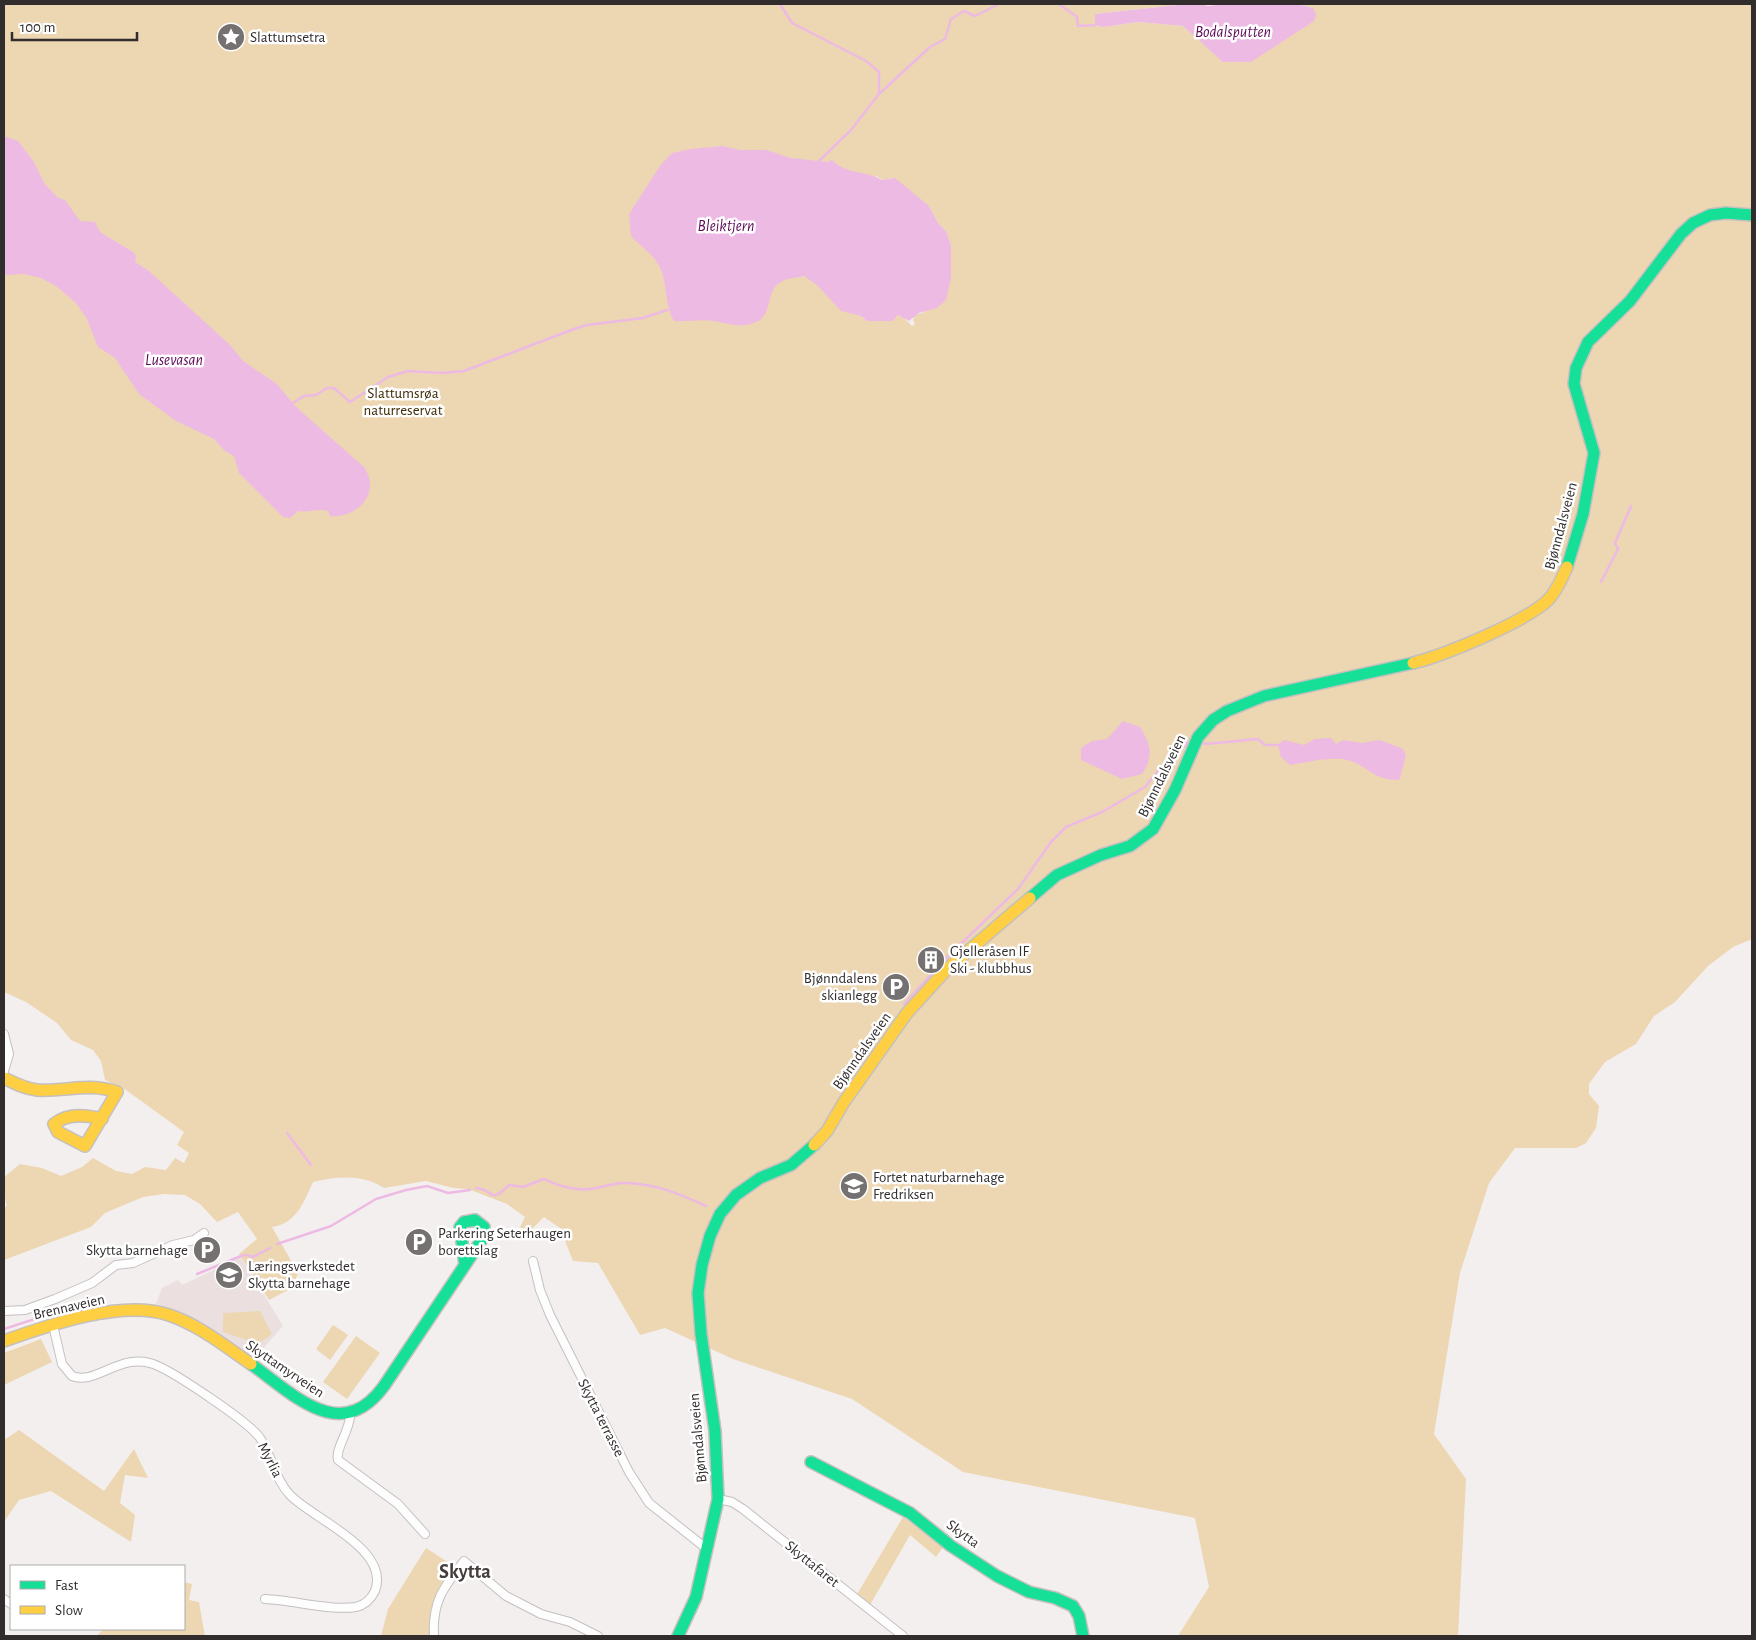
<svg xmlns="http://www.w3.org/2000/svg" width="1756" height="1640" font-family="'Alegreya Sans',sans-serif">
  <rect width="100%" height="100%" fill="#f4efef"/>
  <path fill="#ebe0df" d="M 241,1257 L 283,1326 L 253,1360 L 171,1308 L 156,1304 L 162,1288 L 178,1280 L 182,1285 Z"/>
  <g fill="#edd6b2" fill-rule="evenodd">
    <path d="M 4,4 L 1186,4 L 1095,14 L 1095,25 L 1103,27 L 1138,22 L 1183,26 L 1224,62 L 1251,62 L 1313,8 L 1297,4 L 1752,4 L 1752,939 L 1733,947 L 1708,966 L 1675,1002 L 1654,1016 L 1636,1044 L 1605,1062 L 1589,1084 L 1589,1094 L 1599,1106 L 1596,1128 L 1586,1143 L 1576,1148 L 1515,1148 L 1489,1183 L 1460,1273 L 1434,1434 L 1466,1479 L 1458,1636 L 1178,1636 L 1209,1587 L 1195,1518 L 963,1472 L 852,1399 L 733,1359 L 665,1328 L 640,1335 L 598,1263 L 573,1261 L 560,1228 L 544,1217 L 529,1232 L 520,1227 L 525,1217 L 507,1204 L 468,1189 L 453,1188 L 426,1181 L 384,1188 C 363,1174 337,1176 313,1182 C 304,1202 296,1224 272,1227 L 298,1273 L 292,1288 L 269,1300 L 239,1254 L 257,1239 L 238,1212 L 217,1222 L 200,1204 L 185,1195 L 164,1194 L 143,1197 L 105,1213 L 91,1227 L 4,1260 L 4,1208 L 7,1206 L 4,1193 L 4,1177 L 20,1164 L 42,1168 L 61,1176 L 82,1167 L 93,1158 L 116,1171 L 132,1174 L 145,1167 L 166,1170 L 175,1158 L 184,1163 L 189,1153 L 177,1145 L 184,1132 L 126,1090 L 105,1080 L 101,1061 L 93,1050 L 71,1040 L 57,1023 L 26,1002 L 4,992 ZM 876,176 L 885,181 L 891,178 L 929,206 L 938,223 L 946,231 L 951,245 L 951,278 L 925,312 L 915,315 L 913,320 L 915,324 L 912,326 L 903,317 L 898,315 L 893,321 L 867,321 L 861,316 Z"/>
    <path d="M 260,1311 L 272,1334 L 258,1344 L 223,1332 L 223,1313 Z"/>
    <path d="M 333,1325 L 348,1335 L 330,1360 L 316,1349 Z"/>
    <path d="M 356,1336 L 380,1353 L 347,1399 L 323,1382 Z"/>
    <path d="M 41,1339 L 52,1362 L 4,1385 L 4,1353 Z"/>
    <path d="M 19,1430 L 104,1491 L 134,1449 L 148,1478 L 125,1475 L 120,1503 L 135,1515 L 131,1542 L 51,1491 L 19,1500 L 4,1522 L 4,1440 Z"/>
    <path d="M 903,1517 L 943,1547 L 936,1557 L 910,1535 L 870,1605 L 856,1596 Z"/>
    <path d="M 426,1548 L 454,1566 C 434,1593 430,1602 429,1636 L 381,1636 L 388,1609 Z"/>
    <path d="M 184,1582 L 192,1584 L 189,1600 L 199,1602 L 205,1636 L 97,1636 L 103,1629 L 184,1629 Z"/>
  </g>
  <g fill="#edbae4">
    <path d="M 1186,4 L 1201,4 L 1208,6 L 1225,4 L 1297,4 L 1313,8 L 1316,14 L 1314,21 L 1251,62 L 1223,62 L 1183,26 L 1138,22 L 1103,27 L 1095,25 L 1095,14 Z"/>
    <path d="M 4,136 L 18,141 L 34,162 L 44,183 L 58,198 L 65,200 L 80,221 L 95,222 L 100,232 L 133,252 L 136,256 L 135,262 L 149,271 L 231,346 L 243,361 L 277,384 L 295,406 L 365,468 C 367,473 370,478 370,483 C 371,505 349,518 330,516 L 328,511 C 317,508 308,513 298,511 L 290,518 L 283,517 L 239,473 L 234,456 L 225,451 L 214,439 L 176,421 L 139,394 L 115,358 L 98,347 L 86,317 L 76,303 L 56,286 L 41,278 L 24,274 L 5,275 Z"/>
    <path d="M 722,146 L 740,150 L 766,150 L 791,158 L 828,162 L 832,160 C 846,175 866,170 882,180 L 895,178 L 929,206 L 938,223 L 946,231 L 951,245 L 951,278 L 946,300 L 937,308 L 919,313 L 909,321 L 898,315 L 893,321 L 867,321 L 861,316 L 841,311 L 817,285 L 804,276 C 796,278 787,278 781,282 C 766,289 773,313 758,321 C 741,330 730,323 713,321 C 701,319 686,322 674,321 C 663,303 669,278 656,261 C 652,254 637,243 631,236 L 629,214 L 660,166 L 672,153 L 691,149 Z"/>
    <path d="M 1123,721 L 1140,727 C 1151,745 1154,756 1142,774 L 1122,779 L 1081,760 L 1081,748 L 1092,741 L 1107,739 Z"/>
    <path d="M 1331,738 L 1336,744 L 1343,740 L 1362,743 L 1380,740 L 1403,749 L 1406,755 L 1400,778 L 1398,780 C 1373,780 1368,766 1348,760 C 1330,756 1309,762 1290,765 L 1281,757 L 1278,745 L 1284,740 L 1304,745 L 1315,739 Z"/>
  </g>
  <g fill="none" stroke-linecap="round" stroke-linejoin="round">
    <g stroke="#edbae4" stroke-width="2.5">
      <path d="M 780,4 L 792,23 L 866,61 L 879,72 L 879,94 L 851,130 L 819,161"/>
      <path d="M 1059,4 L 1077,17 L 1078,26 L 1095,25"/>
      <path d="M 879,94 L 930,47 L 945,39 L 951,19 L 964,11 L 975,16 L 999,4"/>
      <path d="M 293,403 L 304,396 L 316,395 L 327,388 L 334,388 L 350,402 L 388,377 L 408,371 L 442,373 L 464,371 L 574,329 L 587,325 L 643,318 L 667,310"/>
      <path d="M 1601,582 L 1618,549 L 1615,543 L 1631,506"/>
      <path d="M 1200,742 L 1206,744 L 1258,739 L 1265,745 L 1278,745"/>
      <path d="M 904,1004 L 945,959 L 1018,889 L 1051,842 L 1066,827 L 1102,812 L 1145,787 L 1162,766 L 1176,757 L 1187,742"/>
      <path d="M 287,1133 L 311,1165"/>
      <path d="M 476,1188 C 495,1189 488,1206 509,1185 L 523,1187 L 544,1179 C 556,1185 575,1191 589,1189 C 602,1188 614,1182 627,1183 C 656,1184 680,1194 706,1206"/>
      <path d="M 277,1244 L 331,1226 L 376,1199 L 406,1190 L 427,1186 L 448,1193 L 470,1190"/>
      <path d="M 197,1274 L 241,1256 L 247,1255 L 253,1257 L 270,1248"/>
      <path d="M 4,1329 L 44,1316 L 54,1318"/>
    </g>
    <defs>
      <g id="street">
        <path d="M 4,1034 L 9,1054 L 4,1071"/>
        <path d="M 533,1261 L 540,1290 L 550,1315 L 629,1472 L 649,1503 L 707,1549"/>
        <path d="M 4,1311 L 25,1310 L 55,1299 L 92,1283 L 116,1265 L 133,1263 L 173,1245 L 194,1240 L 204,1233"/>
        <path d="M 53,1325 L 62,1364 L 72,1376 C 97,1386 122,1349 158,1366 C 178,1375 249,1422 260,1438 C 272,1456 275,1479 290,1495 C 313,1519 391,1549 375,1591 C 371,1599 365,1605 356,1607 C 331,1611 292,1600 265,1599"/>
        <path d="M 350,1415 C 350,1431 335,1448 338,1460 L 398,1504 L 425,1534"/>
        <path d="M 718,1499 L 732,1502 L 743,1509 L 903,1636"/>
        <path d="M 4,1599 L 11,1604"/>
        <path d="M 434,1636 C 432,1601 444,1587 464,1561 L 506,1596 L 541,1614 L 570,1622 L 598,1636"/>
      </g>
      <g id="fast">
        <path d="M 1567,567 L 1583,514 L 1594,453 L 1574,384 L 1576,368 L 1588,342 L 1630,301 L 1681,234 L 1693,223 L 1710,215 L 1726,213 L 1752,215"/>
        <path d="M 1030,898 L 1057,875 L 1101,855 L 1130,846 L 1153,829 L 1175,790 L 1198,737 L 1213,720 L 1227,711 L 1264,696 L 1413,663"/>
        <path d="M 251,1364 C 294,1395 341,1445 384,1386 L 481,1241 L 484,1227 L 475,1220 L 464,1222 L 460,1227 L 465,1265"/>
        <path d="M 811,1462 L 910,1513 L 951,1546 L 997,1576 L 1029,1592 L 1055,1598 L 1073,1606 L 1079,1616 L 1083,1636"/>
        <path d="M 678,1636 L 696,1597 L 718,1499 L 715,1431 L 701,1334 L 698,1293 L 702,1265 L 710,1236 L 720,1214 L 736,1195 L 760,1178 L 791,1165 L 814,1145"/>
      </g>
      <g id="slow">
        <path d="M 1413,663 C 1445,655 1525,622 1548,600 C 1557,591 1562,578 1567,567"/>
        <path d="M 4,1078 C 14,1083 25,1089 37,1090 C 65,1092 89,1082 117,1092 L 85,1146 L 58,1132 L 54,1124 C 67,1113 87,1115 102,1119"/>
        <path d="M 814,1145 L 827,1131 L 844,1102 L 907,1013 L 947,969 L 1030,898"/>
        <path d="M 4,1341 C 49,1325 122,1299 169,1315 C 199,1325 225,1346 251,1364"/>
      </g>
    </defs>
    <use href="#street" stroke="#c4c0bf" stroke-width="10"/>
    <use href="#fast" stroke="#c4c0bf" stroke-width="14"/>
    <use href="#slow" stroke="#c4c0bf" stroke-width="14"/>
    <use href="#street" stroke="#fdfdfd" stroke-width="8"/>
    <use href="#fast" stroke="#16e098" stroke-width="11"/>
    <use href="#slow" stroke="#ffcf43" stroke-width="11"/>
  </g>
  <defs>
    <symbol id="sight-disc" viewBox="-11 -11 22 22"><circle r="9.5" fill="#757170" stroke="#fff"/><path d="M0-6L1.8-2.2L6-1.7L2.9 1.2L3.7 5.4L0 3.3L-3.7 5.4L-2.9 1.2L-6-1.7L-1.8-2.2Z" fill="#fff"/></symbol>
    <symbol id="building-disc" viewBox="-11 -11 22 22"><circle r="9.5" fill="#757170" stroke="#fff"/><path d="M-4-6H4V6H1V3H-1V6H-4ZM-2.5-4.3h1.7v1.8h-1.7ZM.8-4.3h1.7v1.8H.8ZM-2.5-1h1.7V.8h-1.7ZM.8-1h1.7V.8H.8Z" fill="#fff"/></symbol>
    <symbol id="parking-disc" viewBox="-11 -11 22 22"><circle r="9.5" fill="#757170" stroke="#fff"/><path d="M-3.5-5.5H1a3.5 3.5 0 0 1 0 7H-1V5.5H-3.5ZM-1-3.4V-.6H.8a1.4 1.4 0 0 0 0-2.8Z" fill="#fff"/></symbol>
    <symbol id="school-disc" viewBox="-11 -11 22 22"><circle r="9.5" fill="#757170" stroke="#fff"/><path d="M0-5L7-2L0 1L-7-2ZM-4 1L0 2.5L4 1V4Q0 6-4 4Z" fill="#fff"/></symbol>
  </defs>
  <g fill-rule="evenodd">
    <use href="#sight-disc" x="215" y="21" width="32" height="32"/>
    <use href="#building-disc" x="915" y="944" width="32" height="32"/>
    <use href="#parking-disc" x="880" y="971" width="32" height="32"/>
    <use href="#school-disc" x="838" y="1170" width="32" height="32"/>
    <use href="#parking-disc" x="403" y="1226" width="32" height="32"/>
    <use href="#parking-disc" x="191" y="1234" width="32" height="32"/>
    <use href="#school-disc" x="213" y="1259" width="32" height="32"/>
  </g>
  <g text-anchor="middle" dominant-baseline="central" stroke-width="5" stroke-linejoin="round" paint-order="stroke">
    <g font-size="15" fill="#302d2c" stroke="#fff" text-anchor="start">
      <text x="250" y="37">Slattumsetra</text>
      <text x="950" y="951">Gjelleråsen IF<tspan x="950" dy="17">Ski - klubbhus</tspan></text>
      <text x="877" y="978" text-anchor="end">Bjønndalens<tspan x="877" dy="17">skianlegg</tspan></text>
      <text x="873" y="1177">Fortet naturbarnehage<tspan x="873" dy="17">Fredriksen</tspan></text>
      <text x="438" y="1233">Parkering Seterhaugen<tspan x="438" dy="17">borettslag</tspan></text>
      <text x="188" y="1250" text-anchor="end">Skytta barnehage</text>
      <text x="248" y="1266">Læringsverkstedet<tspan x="248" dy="17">Skytta barnehage</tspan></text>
    </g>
    <g font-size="15" fill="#3e2b06" stroke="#fff">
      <text x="403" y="393">Slattumsrøa<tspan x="403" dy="17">naturreservat</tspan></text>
    </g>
    <g font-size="15" fill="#302d2c" stroke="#fff">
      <text transform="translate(1561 526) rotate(-75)">Bjønndalsveien</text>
      <text transform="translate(1162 776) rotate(-64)">Bjønndalsveien</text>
      <text transform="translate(862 1051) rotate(-55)">Bjønndalsveien</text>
      <text transform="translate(69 1307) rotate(-13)">Brennaveien</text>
      <text transform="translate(285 1369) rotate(34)">Skyttamyrveien</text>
      <text transform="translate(601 1418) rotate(63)">Skytta terrasse</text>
      <text transform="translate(698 1438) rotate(-95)">Bjønndalsveien</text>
      <text transform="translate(270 1460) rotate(63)">Myrlia</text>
      <text transform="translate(963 1534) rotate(36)">Skytta</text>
      <text transform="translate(812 1564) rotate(39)">Skyttafaret</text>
    </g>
    <g font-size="16" font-style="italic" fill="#5f0b59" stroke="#fff">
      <text x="1233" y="32">Bodalsputten</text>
      <text x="726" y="226">Bleiktjern</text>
      <text x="174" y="360">Lusevasan</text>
    </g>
    <g font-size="20" font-weight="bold" fill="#453e3d" stroke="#fff">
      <text x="465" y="1572">Skytta</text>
    </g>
  </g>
  <rect width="1756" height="1640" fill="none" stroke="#302d2c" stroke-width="10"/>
  <rect x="10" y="1565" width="175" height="65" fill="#ffffff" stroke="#acabab"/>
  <rect x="20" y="1581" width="25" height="8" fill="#16e098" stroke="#acabab"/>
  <text x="55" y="1590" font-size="15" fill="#302d2c">Fast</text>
  <rect x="20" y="1606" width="25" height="8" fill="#ffcf43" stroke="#acabab"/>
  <text x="55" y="1615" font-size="15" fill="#302d2c">Slow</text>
  <path d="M12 32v8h125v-8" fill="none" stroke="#302d2c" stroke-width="2.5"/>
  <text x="20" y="32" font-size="15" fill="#302d2c" stroke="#ffffff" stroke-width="4" paint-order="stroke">100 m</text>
</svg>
